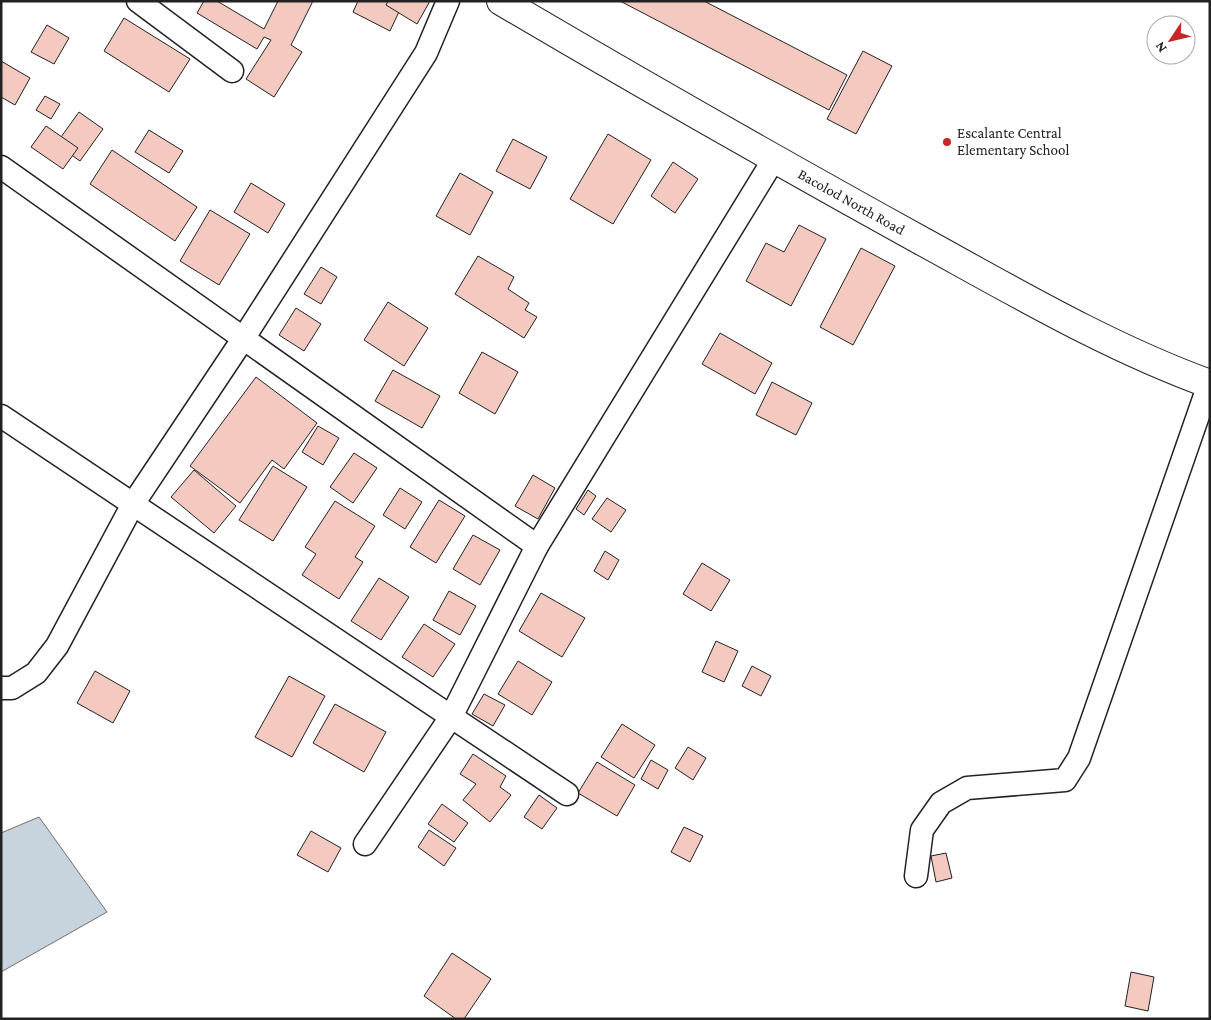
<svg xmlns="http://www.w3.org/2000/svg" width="1211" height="1020" font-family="'Crimson Pro',serif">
  <rect width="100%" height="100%" fill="#fff"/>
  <path fill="#c7d3dd" stroke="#6f6f6f" d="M 39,817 L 107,912 L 1,972 L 1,833 Z"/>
  <g fill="#f3c9c0" stroke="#222">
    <path d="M 204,1 L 217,1 L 264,29 L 278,1 L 313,1 L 291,45 L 302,52 L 274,97 L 246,79 L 271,40 L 264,37 L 257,49 L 197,13 Z"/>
    <path d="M 358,1 L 404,1 L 390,31 L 353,12 Z"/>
    <path d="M 388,1 L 430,1 L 417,24 L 386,5 Z"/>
    <path d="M 620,1 L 704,1 L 847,75 L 829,110 Z"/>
    <path d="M 124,18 L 190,59 L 169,92 L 104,51 Z"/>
    <path d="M 47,25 L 69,38 L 54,64 L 31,52 Z"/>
    <path d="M 863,51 L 892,66 L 856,134 L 827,119 Z"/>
    <path d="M 1,61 L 30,78 L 15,105 L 1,97 Z"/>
    <path d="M 45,96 L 60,104 L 51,119 L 36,110 Z"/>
    <path d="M 79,112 L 103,129 L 80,161 L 56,144 Z"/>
    <path d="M 46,126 L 78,148 L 63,169 L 31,147 Z"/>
    <path d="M 149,130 L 183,151 L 169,173 L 135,152 Z"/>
    <path d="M 608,134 L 651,160 L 613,224 L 570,199 Z"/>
    <path d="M 513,139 L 547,157 L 530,189 L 496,171 Z"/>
    <path d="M 112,150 L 197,207 L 175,241 L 90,184 Z"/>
    <path d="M 673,162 L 698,179 L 675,213 L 651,196 Z"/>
    <path d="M 460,173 L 493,192 L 470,235 L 436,216 Z"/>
    <path d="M 251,183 L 285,204 L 268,233 L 234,212 Z"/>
    <path d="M 210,210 L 250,234 L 219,285 L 180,261 Z"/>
    <path d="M 799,225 L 826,239 L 791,306 L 746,281 L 766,243 L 784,252 Z"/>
    <path d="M 861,248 L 895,266 L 853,345 L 820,327 Z"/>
    <path d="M 478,256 L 514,277 L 508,289 L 529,303 L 525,310 L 537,317 L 524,338 L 455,294 Z"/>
    <path d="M 321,267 L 337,277 L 321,304 L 304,294 Z"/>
    <path d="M 388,302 L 428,328 L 404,366 L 364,340 Z"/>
    <path d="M 296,308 L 321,324 L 304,351 L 279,335 Z"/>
    <path d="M 720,333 L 772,363 L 755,394 L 702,364 Z"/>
    <path d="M 482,352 L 518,372 L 495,414 L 459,393 Z"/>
    <path d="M 393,370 L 440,396 L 422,428 L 375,401 Z"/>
    <path d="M 256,377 L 317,423 L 284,469 L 272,460 L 240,503 L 190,466 Z"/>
    <path d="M 772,382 L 812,403 L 796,435 L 756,415 Z"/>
    <path d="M 318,426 L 339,438 L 323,465 L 302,452 Z"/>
    <path d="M 354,453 L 377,468 L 353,503 L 330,487 Z"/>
    <path d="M 273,466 L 307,487 L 273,541 L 239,520 Z"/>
    <path d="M 194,470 L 236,506 L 214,533 L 171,497 Z"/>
    <path d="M 533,475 L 555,488 L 538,519 L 515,506 Z"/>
    <path d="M 400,488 L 422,502 L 405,529 L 383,515 Z"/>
    <path d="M 588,490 L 596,496 L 584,515 L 576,509 Z"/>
    <path d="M 607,498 L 626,510 L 611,532 L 592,519 Z"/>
    <path d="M 439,500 L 465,516 L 436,563 L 410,547 Z"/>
    <path d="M 335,501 L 375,526 L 355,557 L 363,562 L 339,599 L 302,575 L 316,554 L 305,547 Z"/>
    <path d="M 473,535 L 500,550 L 480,585 L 453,569 Z"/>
    <path d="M 605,551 L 619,560 L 608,580 L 594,571 Z"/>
    <path d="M 702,563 L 730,580 L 711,611 L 683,594 Z"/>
    <path d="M 379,578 L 409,597 L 381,640 L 351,621 Z"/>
    <path d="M 449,591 L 476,606 L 460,635 L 433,620 Z"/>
    <path d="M 541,593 L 585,618 L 562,657 L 519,631 Z"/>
    <path d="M 424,624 L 455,644 L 433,677 L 402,657 Z"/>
    <path d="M 716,641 L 738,651 L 724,682 L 702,672 Z"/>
    <path d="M 518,661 L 552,682 L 532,715 L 498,694 Z"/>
    <path d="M 752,666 L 771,676 L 761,696 L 742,686 Z"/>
    <path d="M 95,671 L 130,691 L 113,723 L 77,703 Z"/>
    <path d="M 289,676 L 325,696 L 292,757 L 255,737 Z"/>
    <path d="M 484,694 L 505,705 L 493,726 L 472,714 Z"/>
    <path d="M 335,704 L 386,732 L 364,772 L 313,743 Z"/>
    <path d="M 622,724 L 655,745 L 634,778 L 601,757 Z"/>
    <path d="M 688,747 L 706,758 L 693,780 L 675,768 Z"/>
    <path d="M 473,754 L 506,776 L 500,787 L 511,795 L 490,822 L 463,800 L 476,784 L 460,774 Z"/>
    <path d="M 651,760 L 668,770 L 658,789 L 641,779 Z"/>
    <path d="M 597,762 L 635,785 L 617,816 L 578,793 Z"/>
    <path d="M 539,795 L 557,808 L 542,829 L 524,817 Z"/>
    <path d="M 442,804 L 468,823 L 454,842 L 428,824 Z"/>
    <path d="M 684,827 L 703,836 L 690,862 L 671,852 Z"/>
    <path d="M 429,830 L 456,848 L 444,866 L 418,847 Z"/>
    <path d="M 311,831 L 341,848 L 328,872 L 297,855 Z"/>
    <path d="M 946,853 L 952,878 L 936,882 L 931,856 Z"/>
    <path d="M 452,953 L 491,979 L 464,1019 L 456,1019 L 424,996 Z"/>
    <path d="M 1131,972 L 1154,977 L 1148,1011 L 1125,1006 Z"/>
  </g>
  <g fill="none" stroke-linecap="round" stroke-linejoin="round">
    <defs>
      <g id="street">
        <path d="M 138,1 L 232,71"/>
        <path d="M 1,167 L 537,546"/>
        <path d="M 1,416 L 567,794"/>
        <path d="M 1,688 L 12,688 L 36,673 L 57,646 L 133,504 L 243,339 L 426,53 L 448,1"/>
        <path d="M 365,844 L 451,717 L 537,546 L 774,159"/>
        <path d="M 916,876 L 922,830 L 941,803 L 967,788 L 1065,780 L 1079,758 L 1209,384"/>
      </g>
      <g id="highway">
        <path id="s1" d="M 501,1 C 640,83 779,162 920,240 C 1013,291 1110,348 1210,384"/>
      </g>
    </defs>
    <use href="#street" stroke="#222" stroke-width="25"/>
    <use href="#highway" stroke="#222" stroke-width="30"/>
    <use href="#street" stroke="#fff" stroke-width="22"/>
    <use href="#highway" stroke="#fff" stroke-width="28"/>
  </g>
  <circle fill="#c62828" stroke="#fff" stroke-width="2" cx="947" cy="142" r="5"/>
  <g text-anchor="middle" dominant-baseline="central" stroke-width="4" stroke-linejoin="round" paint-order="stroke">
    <g font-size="15" fill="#222" stroke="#fff" text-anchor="start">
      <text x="957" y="133">Escalante Central<tspan x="957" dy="17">Elementary School</tspan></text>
    </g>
    <g font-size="15" fill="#222" stroke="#fff">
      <text stroke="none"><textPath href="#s1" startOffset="404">Bacolod North Road</textPath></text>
    </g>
  </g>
  <rect width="1211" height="1020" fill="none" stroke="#222222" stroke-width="5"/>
  <g transform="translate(1171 40) rotate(235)"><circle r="24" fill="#ffffff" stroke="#a7a7a7"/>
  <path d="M0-4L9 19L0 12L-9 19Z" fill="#c62828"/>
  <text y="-8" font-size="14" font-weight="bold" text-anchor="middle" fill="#222222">N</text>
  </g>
</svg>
